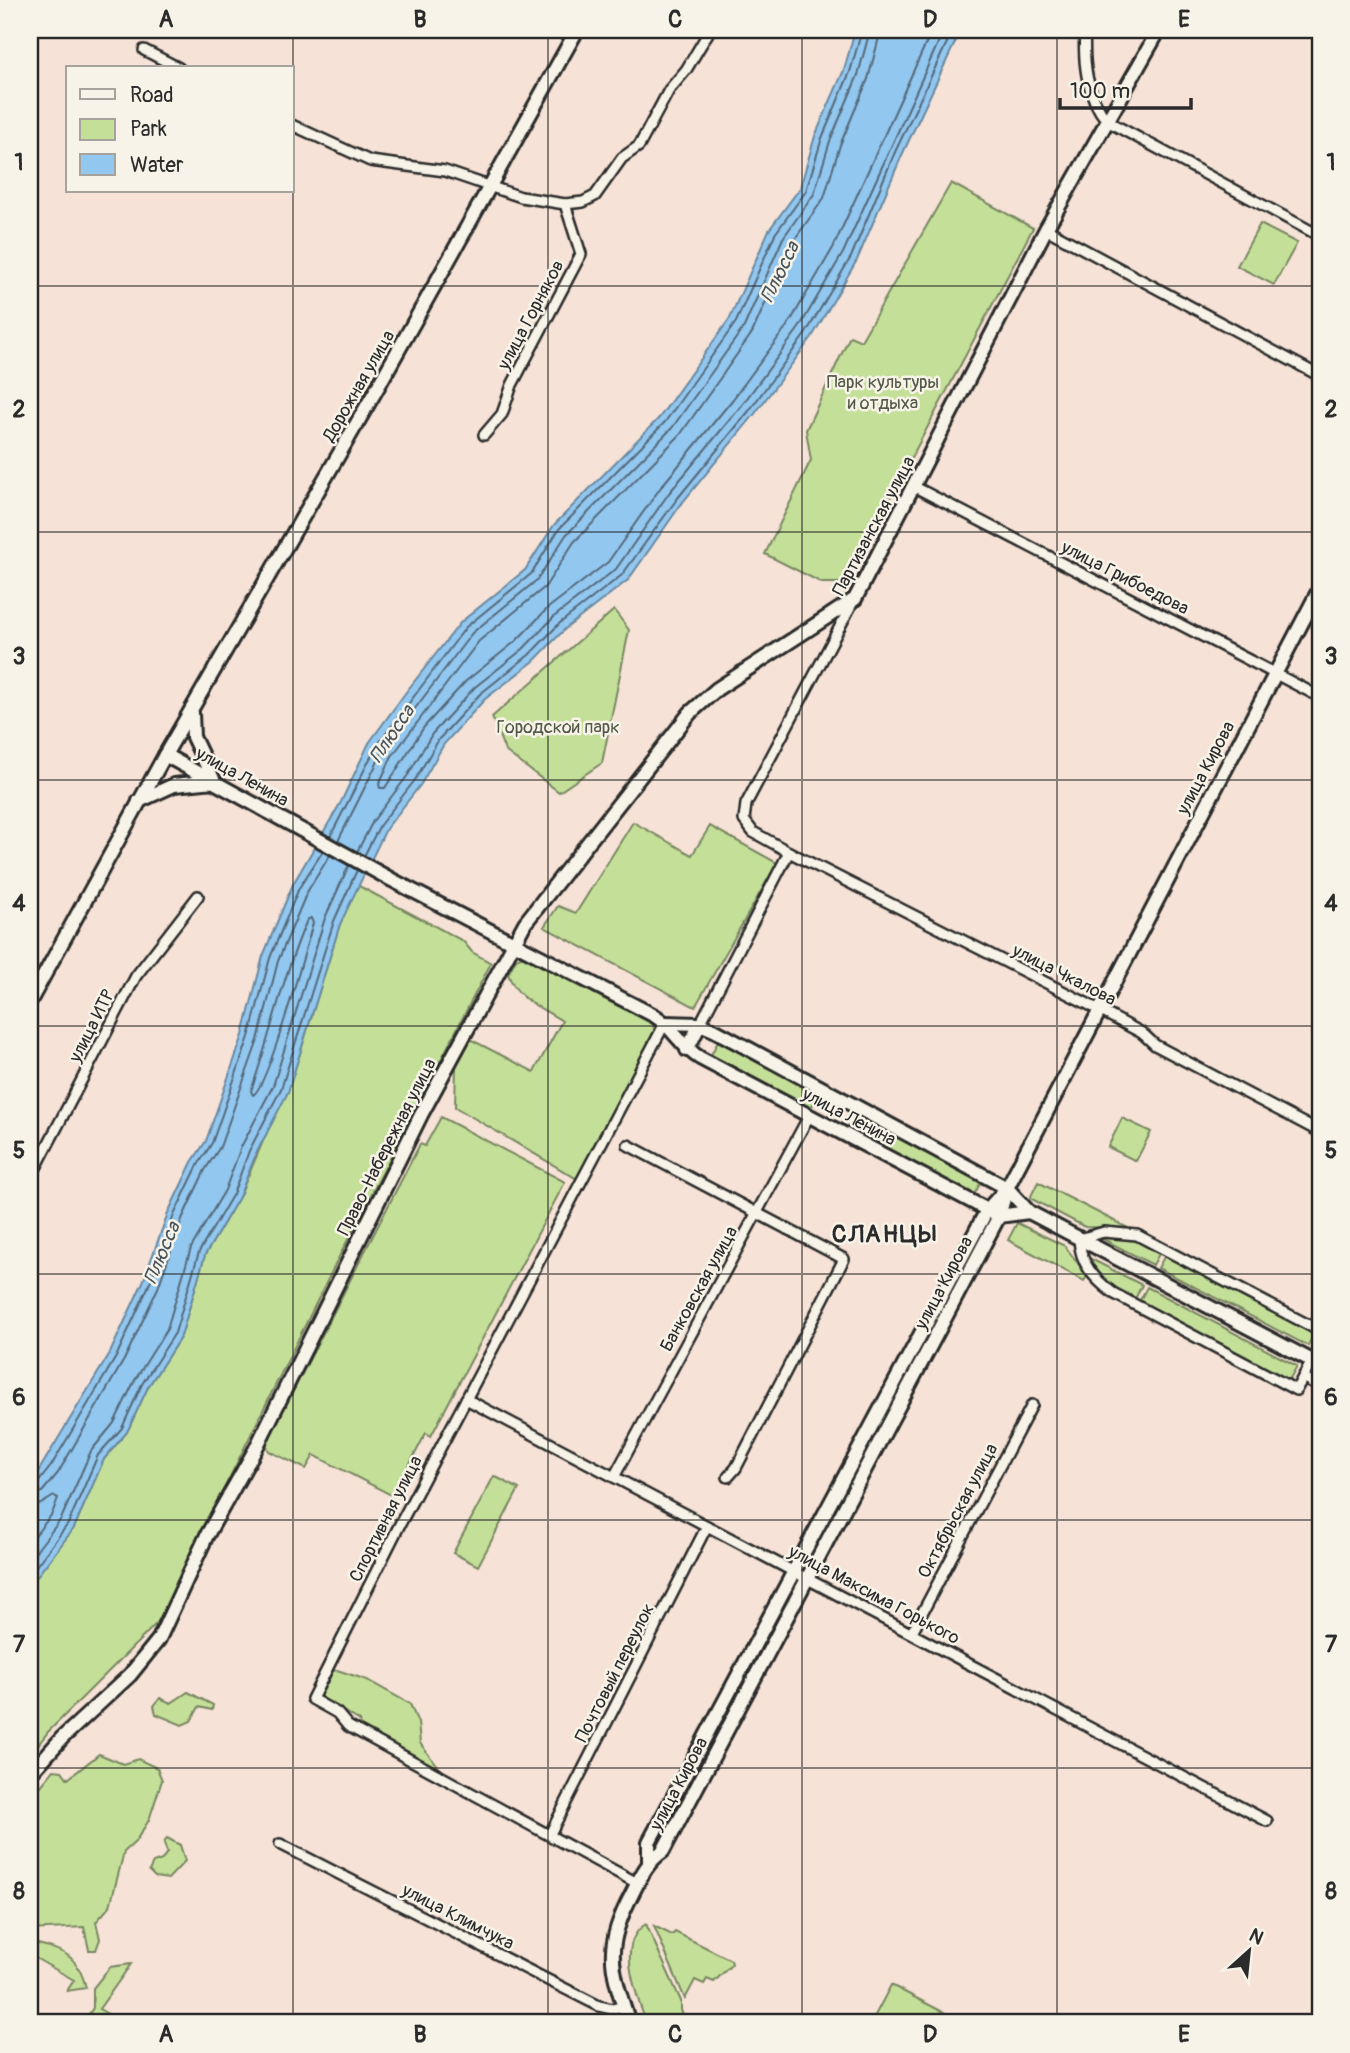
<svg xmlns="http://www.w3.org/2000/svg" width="1350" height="2053" font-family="Pangolin,sans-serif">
  <rect width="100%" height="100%" fill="#f6e2d6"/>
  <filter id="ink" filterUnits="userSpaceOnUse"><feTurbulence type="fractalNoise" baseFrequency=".0143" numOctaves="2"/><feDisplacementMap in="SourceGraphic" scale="14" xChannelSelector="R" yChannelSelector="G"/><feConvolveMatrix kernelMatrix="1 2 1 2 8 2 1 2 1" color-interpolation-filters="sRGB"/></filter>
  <g filter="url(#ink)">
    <g fill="#c4e098" stroke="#788662" stroke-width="2">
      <path d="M 951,183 L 1033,228 L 845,583 L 822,583 L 765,554 L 811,460 L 806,430 L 850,336 L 861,341 Z"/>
      <path d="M 1260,224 L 1297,243 L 1274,285 L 1237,266 Z"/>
      <path d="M 614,610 L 629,630 L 602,763 L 559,792 L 505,751 L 492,717 Z"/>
      <path d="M 633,822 L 692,855 L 710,826 L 777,863 L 695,1007 L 544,927 L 558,906 L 576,913 Z"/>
      <path d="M 357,885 L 463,941 L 472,952 L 491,963 L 339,1257 L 158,1622 L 48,1732 L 30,1755 L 30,1585 L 74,1528 L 104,1459 L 127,1432 L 148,1387 L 181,1336 L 205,1255 L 239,1197 L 298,1060 L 340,924 Z"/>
      <path d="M 523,956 L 653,1023 L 655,1037 L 579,1180 L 455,1107 L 456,1065 L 470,1039 L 534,1072 L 562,1021 C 539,1006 518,1001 508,974 L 516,959 Z"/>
      <path d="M 719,1039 L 819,1092 L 810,1110 L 710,1057 Z"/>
      <path d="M 441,1117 L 565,1182 L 431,1436 L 426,1433 L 393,1496 L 314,1455 L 306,1469 L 269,1451 L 266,1444 L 420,1144 L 425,1146 Z"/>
      <path d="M 1122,1118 L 1151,1132 L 1136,1161 L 1108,1147 Z"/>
      <path d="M 878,1123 L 982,1180 L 973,1197 L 868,1142 Z"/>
      <path d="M 1038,1182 L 1128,1228 L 1085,1227 L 1030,1198 Z"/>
      <path d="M 1017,1223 L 1065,1246 L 1087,1276 L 1084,1281 L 1008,1240 Z"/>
      <path d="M 1107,1236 L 1133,1239 L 1160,1252 L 1153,1265 L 1103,1239 Z"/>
      <path d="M 970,1250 L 975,1252 L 810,1563 L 807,1563 L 805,1561 Z"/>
      <path d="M 1165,1255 L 1314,1333 L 1308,1346 L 1158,1268 Z"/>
      <path d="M 1091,1259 L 1142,1285 L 1135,1299 C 1120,1291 1089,1278 1091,1259 Z"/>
      <path d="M 1147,1287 L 1297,1366 L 1289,1380 L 1139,1302 Z"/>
      <path d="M 494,1476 L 519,1489 L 478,1566 L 453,1553 Z"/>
      <path d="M 787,1594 L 791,1597 L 656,1851 L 652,1846 Z"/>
      <path d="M 337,1670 L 367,1680 L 410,1704 L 418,1723 L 420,1743 L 440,1770 L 359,1727 L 360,1721 L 320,1697 L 333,1671 Z"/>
      <path d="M 188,1692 L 213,1705 L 212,1710 L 199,1707 L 191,1721 L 182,1725 L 156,1714 L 154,1706 L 160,1698 L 171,1703 Z"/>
      <path d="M 99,1754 L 123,1764 L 138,1759 L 157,1768 L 162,1780 L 149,1820 L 135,1842 L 124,1852 L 110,1906 L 96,1922 L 100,1939 L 96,1950 L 89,1950 L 84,1927 L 30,1930 L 30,1799 L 54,1770 L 62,1771 L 68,1779 Z"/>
      <path d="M 167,1838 L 180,1845 L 185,1861 L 168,1879 L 155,1877 L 149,1871 L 153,1863 L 162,1860 L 167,1852 L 164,1843 Z"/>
      <path d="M 646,1924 L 681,2001 L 681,2010 L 686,2023 L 646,2023 C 638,1997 614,1943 646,1924 Z"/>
      <path d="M 654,1926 L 672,1935 L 675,1932 L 731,1960 L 732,1964 L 714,1982 L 707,1979 L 704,1984 L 695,1980 L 685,1999 Z"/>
      <path d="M 30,1942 C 64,1951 77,1953 86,1988 L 67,1991 L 74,1980 L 30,1955 Z"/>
      <path d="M 131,1964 L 99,2009 L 124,2023 L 83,2023 L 93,2008 L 93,1988 L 110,1967 Z"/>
      <path d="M 891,1985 L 964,2023 L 871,2023 Z"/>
    </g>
    <path fill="#92c7f0" stroke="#6989a1" stroke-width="2" d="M 855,30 L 961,30 L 902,155 L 857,260 L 812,337 L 754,415 L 682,503 L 628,580 L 565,629 L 534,661 L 485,699 L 444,744 L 421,784 L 386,829 L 340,924 L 288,1092 L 256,1154 L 239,1197 L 205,1255 L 181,1336 L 148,1387 L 127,1432 L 104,1459 L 74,1528 L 30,1585 L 30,1485 L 110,1353 L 143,1282 L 168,1213 L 192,1162 L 206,1141 L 243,1035 L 263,956 L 293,884 L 341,802 L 369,743 L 406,692 L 461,622 L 525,570 L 554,525 L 659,418 L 730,318 L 769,230 L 800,188 L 815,136 L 844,70 Z"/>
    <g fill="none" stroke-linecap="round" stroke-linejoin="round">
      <g stroke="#54697a" stroke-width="2">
        <path d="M 881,30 L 868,79 L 840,145 L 824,198 L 792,243 L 752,333 L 680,435 L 574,542 L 545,587 L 479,641 L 392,756 L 379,784 L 380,788 L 385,788 L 424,727 L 466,681 L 516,641 L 548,608 L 608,562 L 661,487 L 733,399 L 790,322 L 833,248 L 932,30"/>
        <path d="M 330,837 L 376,747 L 466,627 L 531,574 L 559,529 L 665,422 L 736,322 L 775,234 L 806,191 L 822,138 L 850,72 L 862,30"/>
        <path d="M 338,841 L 383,751 L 472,633 L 537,580 L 566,535 L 672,428 L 744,327 L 783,238 L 814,194 L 830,141 L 858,75 L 870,30"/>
        <path d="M 357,852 L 373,821 L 408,775 L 432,734 L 475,687 L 523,649 L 555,616 L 616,569 L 669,493 L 742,405 L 799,328 L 843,253 L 944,30"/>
        <path d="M 364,856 L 380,825 L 415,780 L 439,739 L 480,694 L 529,655 L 560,623 L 622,575 L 677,499 L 749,411 L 806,333 L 851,257 L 895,152 L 953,30"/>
        <path d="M 311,918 L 313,923 C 306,947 268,1088 253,1095 L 251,1091 C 271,1034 283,975 307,920 Z"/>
        <path d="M 30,1486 L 37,1484 L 51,1466 L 116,1357 L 149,1285 L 174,1215 L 198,1165 L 212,1143 L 249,1037 L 270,958 L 299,888 L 323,851"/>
        <path d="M 30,1495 L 42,1492 L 58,1473 L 124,1360 L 158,1288 L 182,1219 L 205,1170 L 220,1147 L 258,1040 L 278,961 L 307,892 L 330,855"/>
        <path d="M 30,1506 L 41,1504 L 54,1496 L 58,1498 L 52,1514 L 30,1542"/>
        <path d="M 30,1559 L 61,1519 L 91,1451 L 114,1423 L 135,1380 L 167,1329 L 191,1248 L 225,1190 L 241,1147 L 273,1086 L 325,918 L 349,865"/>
        <path d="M 30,1574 L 68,1524 L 98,1455 L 122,1428 L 142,1384 L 175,1333 L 199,1252 L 233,1194 L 249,1151 L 281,1089 L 334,921 L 357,870"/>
      </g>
      <defs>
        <g id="minor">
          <path d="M 1085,30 C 1083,62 1086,95 1107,121 L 1320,236"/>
          <path d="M 144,50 L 179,68"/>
          <path d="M 292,125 L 370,161 L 445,171 L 521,197 L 565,204 L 583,202 L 595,196 L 622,158 L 639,146 L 669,90 L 686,70 L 710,30"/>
          <path d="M 1046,229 L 1320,376"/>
          <path d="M 484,435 L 502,414 L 512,385 L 581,254 L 565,204"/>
          <path d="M 915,487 L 1320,697"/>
          <path d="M 789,852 L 1084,1002 L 1142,1033 L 1155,1045 L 1320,1132"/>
          <path d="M 700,1024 L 789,852 L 753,832 L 744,820 L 746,804 L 854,600"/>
          <path d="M 628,1145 L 844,1259 L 736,1468 L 728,1477"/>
          <path d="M 30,1179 L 136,976 L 198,896"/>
          <path d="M 1312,1361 L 1296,1390 L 1113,1293 C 1094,1279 1080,1263 1079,1239 L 1104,1232 L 1137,1235 L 1320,1331"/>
          <path d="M 1303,1377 L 1320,1387"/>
          <path d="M 466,1399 L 1267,1821"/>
          <path d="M 614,1477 L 809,1116"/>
          <path d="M 912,1632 L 1032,1405"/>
          <path d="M 550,1834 L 707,1526"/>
          <path d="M 280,1844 L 599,2006 L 612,2009 L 624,2006"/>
          <path d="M 637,1883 L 348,1726 L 337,1713 L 312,1699 L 399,1526 L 665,1023"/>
        </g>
        <g id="tertiary">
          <path d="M 1320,588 L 1007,1188 L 1029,1212 L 1320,1365"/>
          <path d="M 192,713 L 193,737 L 214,781"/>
          <path d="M 165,755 L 375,392 L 577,30"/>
          <path d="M 999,1216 L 1029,1212"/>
          <path d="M 30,1774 L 62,1738 L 130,1675 L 159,1639 L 207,1535 L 255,1450 L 421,1115 L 525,923 L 690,713 L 717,689 L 855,599 L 1046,229 L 1159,30"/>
        </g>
        <g id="secondary">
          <path d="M 139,801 L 174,785 L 214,781"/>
          <path d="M 30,1001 L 165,755 L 392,880 L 655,1016 C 673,1027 681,1047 700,1058 L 999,1216"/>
          <path d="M 665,1023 L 700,1024 L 714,1030 L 1007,1188"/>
          <path d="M 687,1050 L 700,1024"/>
          <path d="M 649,1861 L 649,1842 L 670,1803 L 987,1210 L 1005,1190"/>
          <path d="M 629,2023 C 611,1967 603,1949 632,1894 C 641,1876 647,1862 663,1851 L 999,1216 L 1007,1188"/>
        </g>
      </defs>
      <use href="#minor" stroke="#2b2b2b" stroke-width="14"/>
      <use href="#tertiary" stroke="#2b2b2b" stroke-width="18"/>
      <use href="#secondary" stroke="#2b2b2b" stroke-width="18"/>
      <use href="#minor" stroke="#f7f3e8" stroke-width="9"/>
      <use href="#tertiary" stroke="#f7f3e8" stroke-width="12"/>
      <use href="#secondary" stroke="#f7f3e8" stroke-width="12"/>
    </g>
  </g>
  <path fill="none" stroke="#2b2b2b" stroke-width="2" stroke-opacity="0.55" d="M 293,30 L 293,2023M 548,30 L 548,2023M 802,30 L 802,2023M 1057,30 L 1057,2023M 30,286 L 1320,286M 30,532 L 1320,532M 30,780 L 1320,780M 30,1026 L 1320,1026M 30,1274 L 1320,1274M 30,1520 L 1320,1520M 30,1768 L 1320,1768"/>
  <g text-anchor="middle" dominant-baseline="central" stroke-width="5" stroke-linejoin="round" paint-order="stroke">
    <g font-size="18" fill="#2b2b2b" stroke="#f7f3e8">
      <text transform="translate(531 315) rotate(-62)">улица Горняков</text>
      <text transform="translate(359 386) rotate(-60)">Дорожная улица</text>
      <text transform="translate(874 526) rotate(-62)">Партизанская улица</text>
      <text transform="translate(1125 578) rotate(27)">улица Грибоедова</text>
      <text transform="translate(1206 768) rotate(-62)">улица Кирова</text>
      <text transform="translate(242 777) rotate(29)">улица Ленина</text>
      <text transform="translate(1064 975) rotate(27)">улица Чкалова</text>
      <text transform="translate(92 1026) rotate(-63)">улица ИТР</text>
      <text transform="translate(849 1117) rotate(28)">улица Ленина</text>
      <text transform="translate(387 1147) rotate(-63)">Право-Набережная улица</text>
      <text transform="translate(944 1283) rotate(-62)">улица Кирова</text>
      <text transform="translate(699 1289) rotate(-61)">Банковская улица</text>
      <text transform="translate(958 1511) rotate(-62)">Октябрьская улица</text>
      <text transform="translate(386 1519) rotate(-63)">Спортивная улица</text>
      <text transform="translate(874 1595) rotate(28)">улица Максима Горького</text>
      <text transform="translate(615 1673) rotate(-63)">Почтовый переулок</text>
      <text transform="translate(679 1784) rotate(-62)">улица Кирова</text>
      <text transform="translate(458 1917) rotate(27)">улица Климчука</text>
    </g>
    <g font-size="18" fill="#515846" stroke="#f7f3e8">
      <text x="883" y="382">Парк культуры<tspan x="883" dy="21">и отдыха</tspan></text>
      <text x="558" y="727">Городской парк</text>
    </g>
    <g font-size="19" font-style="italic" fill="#45525c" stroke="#f7f3e8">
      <text transform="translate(780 272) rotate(-64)">Плюсса</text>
      <text transform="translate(392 734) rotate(-56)">Плюсса</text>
      <text transform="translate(162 1253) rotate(-67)">Плюсса</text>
    </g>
    <g font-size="24" font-weight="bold" letter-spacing="2" fill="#2b2b2b" stroke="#f7f3e8">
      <text x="885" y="1234">СЛАНЦЫ</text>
    </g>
  </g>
  <rect width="1350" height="2053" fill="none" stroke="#f7f3e8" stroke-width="77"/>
  <rect x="66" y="66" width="228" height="126" fill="#f7f3e8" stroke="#a5a39c" stroke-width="2"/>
  <rect x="80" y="89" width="35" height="10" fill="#f7f3e8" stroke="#a5a39c" stroke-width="2"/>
  <text x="130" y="102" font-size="21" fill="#2b2b2b">Road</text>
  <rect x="80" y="119" width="35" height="21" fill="#c4e098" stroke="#a5a39c" stroke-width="2"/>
  <text x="130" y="136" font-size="21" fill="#2b2b2b">Park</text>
  <rect x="80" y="154" width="35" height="21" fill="#92c7f0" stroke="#a5a39c" stroke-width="2"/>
  <text x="130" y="172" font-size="21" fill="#2b2b2b">Water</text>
  <g transform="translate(1249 1951) rotate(27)" stroke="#f7f3e8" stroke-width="5" paint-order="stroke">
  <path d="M0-5L12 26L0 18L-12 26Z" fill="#2b2b2b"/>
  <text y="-10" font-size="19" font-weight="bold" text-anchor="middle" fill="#2b2b2b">N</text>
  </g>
  <path d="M1060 98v10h131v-10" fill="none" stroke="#2b2b2b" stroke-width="3.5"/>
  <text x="1070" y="98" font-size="21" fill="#2b2b2b" stroke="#f7f3e8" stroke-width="5" paint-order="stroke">100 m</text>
  <rect x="38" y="38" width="1274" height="1976" fill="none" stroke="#2b2b2b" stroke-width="2.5"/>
  <g font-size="23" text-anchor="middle" font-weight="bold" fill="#2b2b2b">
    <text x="166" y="27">A</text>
    <text x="420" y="27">B</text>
    <text x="675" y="27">C</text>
    <text x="930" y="27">D</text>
    <text x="1184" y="27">E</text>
    <text x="19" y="170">1</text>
    <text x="1331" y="170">1</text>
    <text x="19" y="417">2</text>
    <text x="1331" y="417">2</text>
    <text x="19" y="664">3</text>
    <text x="1331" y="664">3</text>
    <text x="19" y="911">4</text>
    <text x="1331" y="911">4</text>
    <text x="19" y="1158">5</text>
    <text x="1331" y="1158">5</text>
    <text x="19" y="1405">6</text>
    <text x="1331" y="1405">6</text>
    <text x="19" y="1652">7</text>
    <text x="1331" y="1652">7</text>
    <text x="19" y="1899">8</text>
    <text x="1331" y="1899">8</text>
    <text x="166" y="2042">A</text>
    <text x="420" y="2042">B</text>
    <text x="675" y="2042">C</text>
    <text x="930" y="2042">D</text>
    <text x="1184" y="2042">E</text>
  </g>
</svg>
